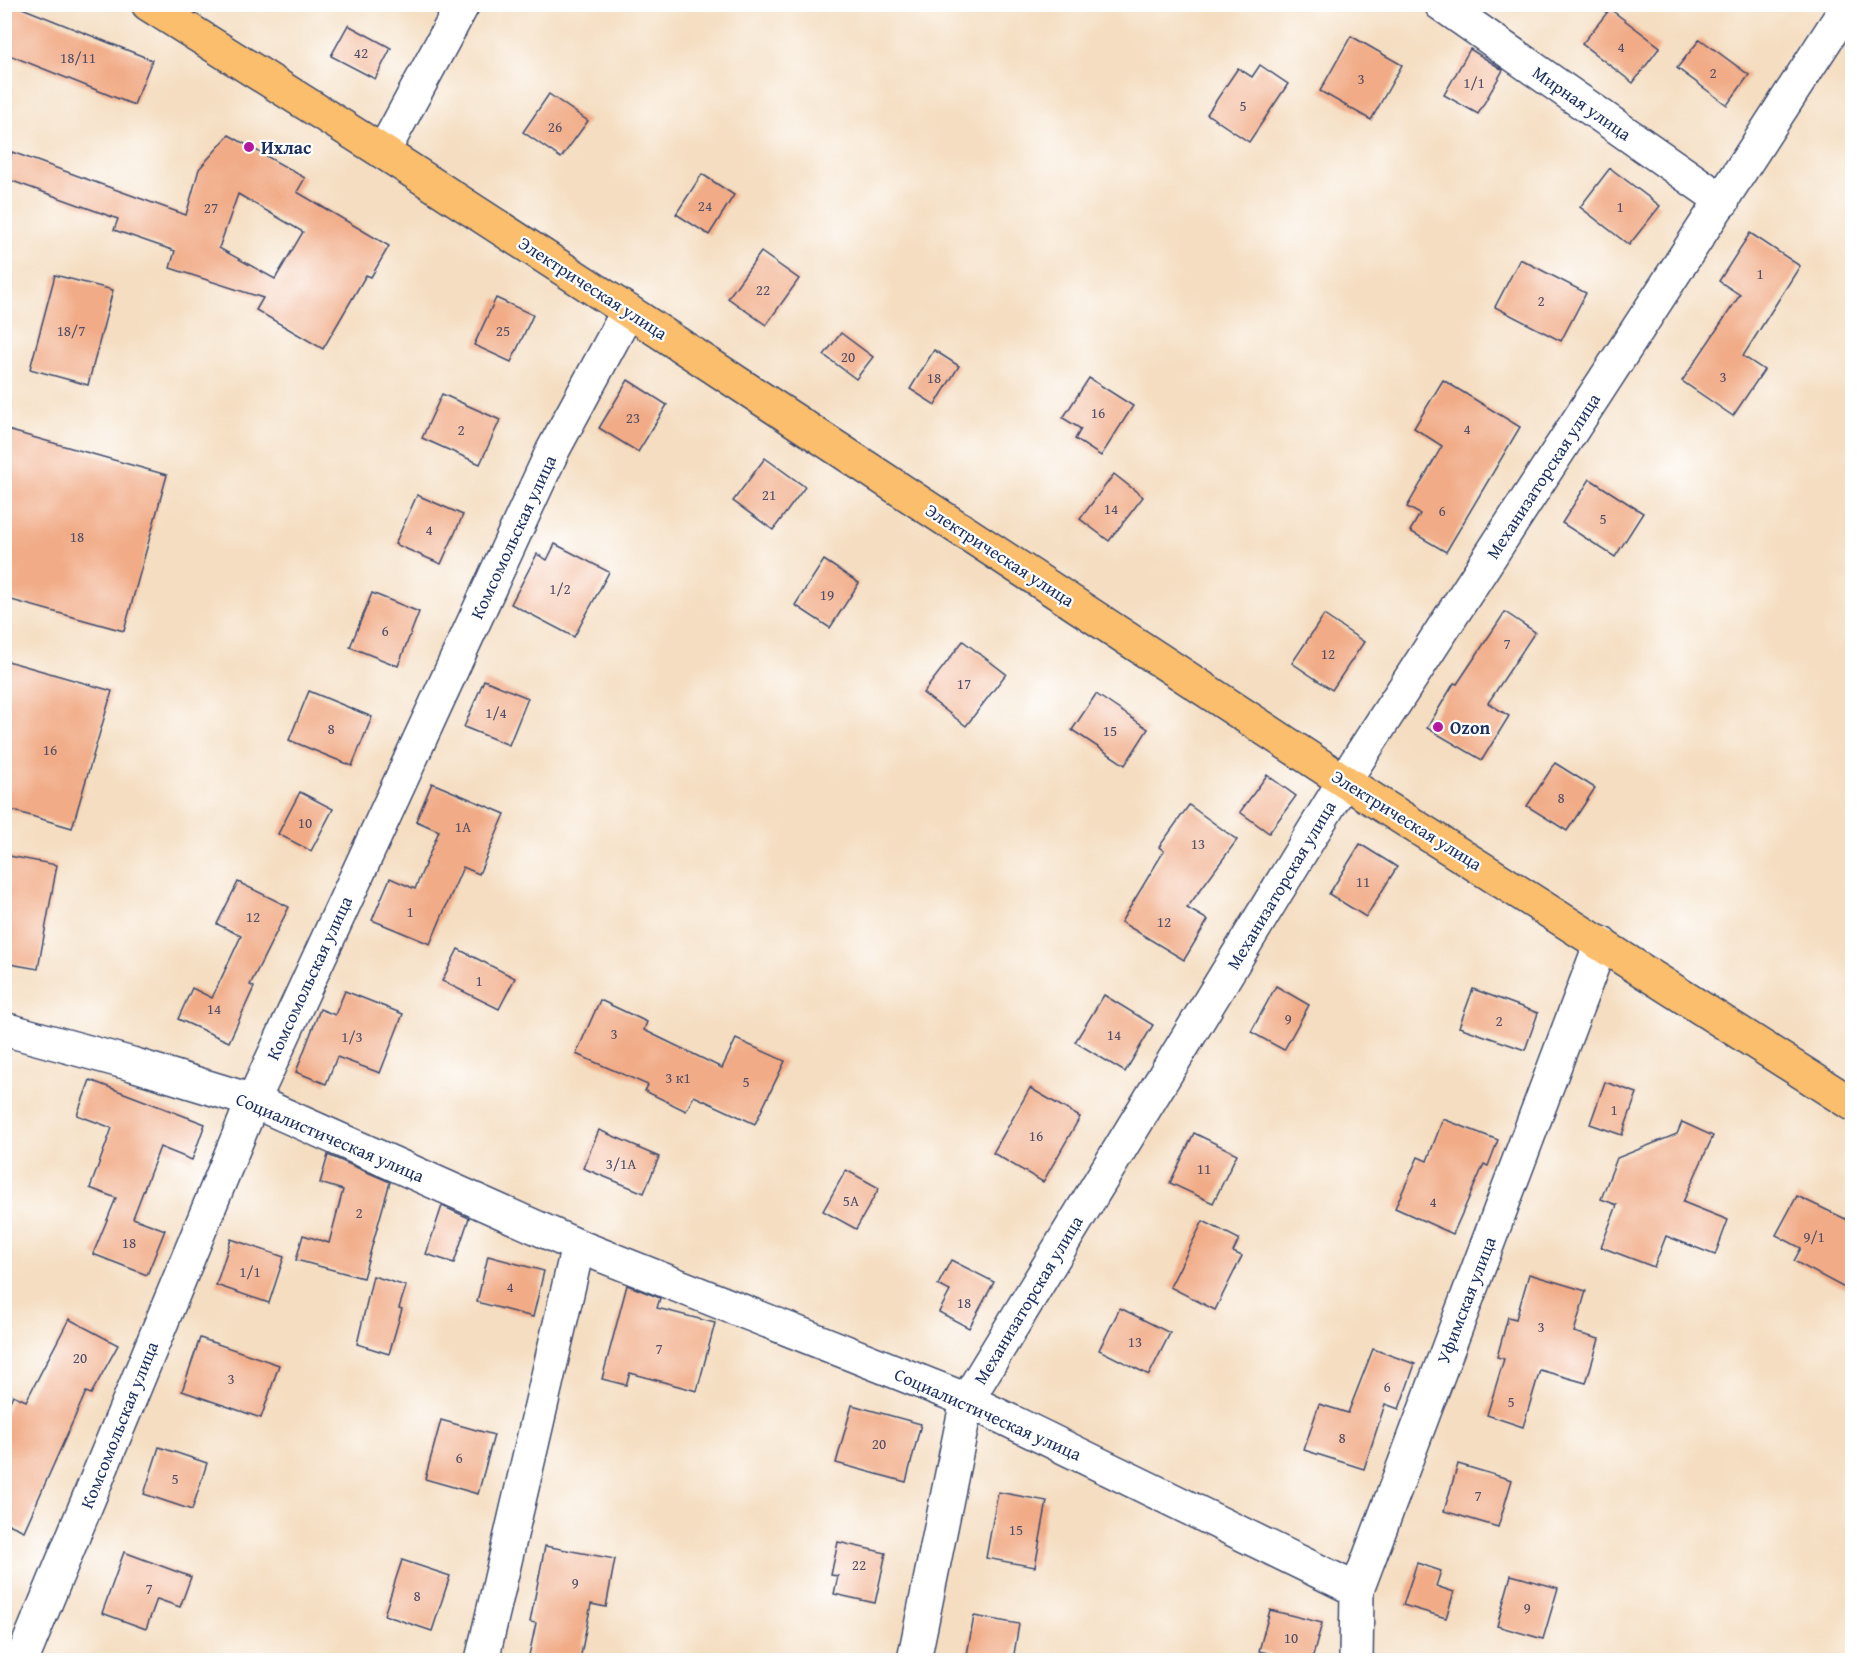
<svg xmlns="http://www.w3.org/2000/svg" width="1857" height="1665" font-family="'Gentium Book Plus',serif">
  <rect width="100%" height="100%" fill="#fff"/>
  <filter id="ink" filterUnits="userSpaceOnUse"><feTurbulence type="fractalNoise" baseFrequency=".0167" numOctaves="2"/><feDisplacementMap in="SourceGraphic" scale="12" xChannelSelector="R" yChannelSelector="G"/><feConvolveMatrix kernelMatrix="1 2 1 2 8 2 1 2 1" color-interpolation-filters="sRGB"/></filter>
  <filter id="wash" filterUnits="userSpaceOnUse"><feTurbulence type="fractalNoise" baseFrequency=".008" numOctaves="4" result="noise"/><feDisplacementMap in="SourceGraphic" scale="24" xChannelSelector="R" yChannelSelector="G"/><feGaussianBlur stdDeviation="1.35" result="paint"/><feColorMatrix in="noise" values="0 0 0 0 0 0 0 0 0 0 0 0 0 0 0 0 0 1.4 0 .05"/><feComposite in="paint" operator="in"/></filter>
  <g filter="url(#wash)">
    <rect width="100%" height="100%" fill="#f4ddc0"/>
    <g id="blocks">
      <g fill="#f1ac87" fill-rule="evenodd">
        <path d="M 4,4 L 12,4 L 152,60 L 134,105 L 4,53 Z"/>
        <path d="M 1610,9 L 1660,47 L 1633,83 L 1582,44 Z"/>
        <path d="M 348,25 L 391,48 L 375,79 L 331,56 Z"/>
        <path d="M 1351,36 L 1402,65 L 1371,120 L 1320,91 Z"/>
        <path d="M 1700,39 L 1749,75 L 1727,105 L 1677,68 Z"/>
        <path d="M 1470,49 L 1503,70 L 1478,114 L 1444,95 Z"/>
        <path d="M 1260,65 L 1288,84 L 1249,142 L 1207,114 L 1238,68 L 1252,77 Z"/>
        <path d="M 549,94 L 588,121 L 561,158 L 523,132 Z"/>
        <path d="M 229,135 L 305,178 L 297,192 L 389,246 L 371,277 L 366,275 L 323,349 L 256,310 L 263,298 L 170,268 L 175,251 L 114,230 L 118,219 L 4,178 L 12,152 L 186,215 L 199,169 ZM 238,194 L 303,232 L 275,279 L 219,248 Z"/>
        <path d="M 1610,168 L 1660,206 L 1629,245 L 1580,207 Z"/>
        <path d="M 702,174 L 734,195 L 709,235 L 676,214 Z"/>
        <path d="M 1750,233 L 1800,266 L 1743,356 L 1764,370 L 1733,416 L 1682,381 L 1740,295 L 1719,281 Z"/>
        <path d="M 761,252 L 799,279 L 766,325 L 728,298 Z"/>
        <path d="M 1520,259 L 1586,293 L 1561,341 L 1495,307 Z"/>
        <path d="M 55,275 L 113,290 L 88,385 L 30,369 Z"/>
        <path d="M 496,298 L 533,315 L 511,362 L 474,345 Z"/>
        <path d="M 841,333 L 873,357 L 856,379 L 824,355 Z"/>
        <path d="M 934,350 L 959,366 L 935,405 L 910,389 Z"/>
        <path d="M 1089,378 L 1133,406 L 1101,456 L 1075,439 L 1081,429 L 1063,418 Z"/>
        <path d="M 628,380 L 667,405 L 638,452 L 599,428 Z"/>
        <path d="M 1443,380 L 1520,427 L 1446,552 L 1410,531 L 1420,514 L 1407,507 L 1442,446 L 1414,428 Z"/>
        <path d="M 442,394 L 500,420 L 480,464 L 422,438 Z"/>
        <path d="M 4,429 L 167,475 L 124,631 L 4,598 Z"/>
        <path d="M 765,458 L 805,487 L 773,530 L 733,501 Z"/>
        <path d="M 1114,474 L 1143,497 L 1109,541 L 1080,519 Z"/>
        <path d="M 1590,479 L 1643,513 L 1615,557 L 1562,523 Z"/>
        <path d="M 417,495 L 463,515 L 441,564 L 395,544 Z"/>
        <path d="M 555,544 L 609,572 L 574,637 L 511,604 L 537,554 L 547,560 Z"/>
        <path d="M 824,560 L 859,583 L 830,628 L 795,605 Z"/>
        <path d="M 372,593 L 419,612 L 398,666 L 350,647 Z"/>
        <path d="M 1505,612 L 1535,632 L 1488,703 L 1509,716 L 1482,760 L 1427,728 L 1454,683 L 1457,684 Z"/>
        <path d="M 1324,615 L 1364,642 L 1332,690 L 1292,663 Z"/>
        <path d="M 963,641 L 1006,674 L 966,726 L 923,693 Z"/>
        <path d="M 4,660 L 112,691 L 72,828 L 4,808 Z"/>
        <path d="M 484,680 L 528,698 L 509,745 L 464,727 Z"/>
        <path d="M 309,691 L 372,717 L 352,766 L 289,740 Z"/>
        <path d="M 1096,694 L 1148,729 L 1125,765 L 1072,730 Z"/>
        <path d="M 1555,763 L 1595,788 L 1567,831 L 1527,806 Z"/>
        <path d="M 1267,775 L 1296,796 L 1269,833 L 1240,812 Z"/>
        <path d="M 432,783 L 505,814 L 479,874 L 463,867 L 430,944 L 372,920 L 390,878 L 415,889 L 439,831 L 416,821 Z"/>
        <path d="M 300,792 L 333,809 L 311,851 L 278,834 Z"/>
        <path d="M 1189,805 L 1237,840 L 1187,908 L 1208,920 L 1184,960 L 1121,922 L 1164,851 L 1159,847 Z"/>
        <path d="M 1360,844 L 1397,867 L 1366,917 L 1329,894 Z"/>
        <path d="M 4,855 L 57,865 L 38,969 L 4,963 Z"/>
        <path d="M 238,882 L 289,907 L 250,985 L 254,987 L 229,1042 L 178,1019 L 192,988 L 212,998 L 241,936 L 217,924 Z"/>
        <path d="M 458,949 L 515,978 L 499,1009 L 442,981 Z"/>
        <path d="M 1276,986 L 1309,1005 L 1284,1050 L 1251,1032 Z"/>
        <path d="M 1473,989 L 1538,1013 L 1525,1050 L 1459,1027 Z"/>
        <path d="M 345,991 L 403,1014 L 380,1073 L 337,1057 L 326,1084 L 296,1072 L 320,1009 L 335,1015 Z"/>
        <path d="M 1104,995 L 1153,1025 L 1125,1072 L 1075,1042 Z"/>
        <path d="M 600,1000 L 647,1022 L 644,1030 L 722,1068 L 736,1039 L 785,1061 L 755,1124 L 694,1096 L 686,1111 L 645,1091 L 648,1085 L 576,1054 Z"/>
        <path d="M 90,1080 L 205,1124 L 192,1160 L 160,1147 L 133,1218 L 165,1230 L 147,1275 L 93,1254 L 116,1198 L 90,1188 L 112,1128 L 77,1115 Z"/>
        <path d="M 1605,1082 L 1637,1093 L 1622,1135 L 1590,1124 Z"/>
        <path d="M 1030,1088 L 1080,1117 L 1043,1182 L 993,1153 Z"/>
        <path d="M 1443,1119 L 1498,1140 L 1488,1166 L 1484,1164 L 1453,1234 L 1395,1208 L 1418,1157 L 1427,1161 Z"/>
        <path d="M 1682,1122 L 1713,1136 L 1683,1202 L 1728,1220 L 1715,1255 L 1666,1236 L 1654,1267 L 1601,1247 L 1617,1205 L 1601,1199 L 1617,1158 L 1677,1134 Z"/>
        <path d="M 599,1130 L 639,1147 L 638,1148 L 659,1157 L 644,1193 L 583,1168 Z"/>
        <path d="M 1194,1133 L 1237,1154 L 1213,1203 L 1170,1183 Z"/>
        <path d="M 328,1155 L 390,1182 L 363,1278 L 296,1260 L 303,1235 L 329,1243 L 343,1190 L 320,1183 Z"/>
        <path d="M 846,1170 L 879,1188 L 856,1229 L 823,1211 Z"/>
        <path d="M 1797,1196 L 1852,1222 L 1852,1292 L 1794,1261 L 1801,1248 L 1776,1235 Z"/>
        <path d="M 442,1206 L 469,1218 L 454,1263 L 426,1254 Z"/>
        <path d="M 1203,1221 L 1239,1239 L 1233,1252 L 1242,1256 L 1215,1310 L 1170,1287 Z"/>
        <path d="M 231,1239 L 284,1257 L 269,1303 L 216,1285 Z"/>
        <path d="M 488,1256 L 544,1271 L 533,1317 L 477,1302 Z"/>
        <path d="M 951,1260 L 994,1282 L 969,1328 L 939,1312 L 950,1291 L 938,1285 Z"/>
        <path d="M 1529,1274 L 1586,1291 L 1574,1332 L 1599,1339 L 1586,1383 L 1540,1370 L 1523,1427 L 1487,1415 L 1504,1359 L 1497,1357 L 1508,1317 L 1516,1319 Z"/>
        <path d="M 373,1276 L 406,1286 L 399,1308 L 402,1309 L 389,1354 L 357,1344 Z"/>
        <path d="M 627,1285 L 660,1298 L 657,1308 L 715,1323 L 697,1391 L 630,1373 L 626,1385 L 602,1379 Z"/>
        <path d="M 1120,1308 L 1170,1333 L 1149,1375 L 1099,1350 Z"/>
        <path d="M 69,1319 L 118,1345 L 91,1394 L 86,1392 L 24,1531 L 4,1522 L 4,1415 L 13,1395 L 26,1401 Z"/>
        <path d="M 200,1338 L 279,1365 L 261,1418 L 182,1391 Z"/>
        <path d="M 1373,1349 L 1415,1364 L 1399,1409 L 1385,1404 L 1364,1469 L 1304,1450 L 1319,1404 L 1348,1413 Z"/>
        <path d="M 852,1405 L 921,1424 L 906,1482 L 836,1463 Z"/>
        <path d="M 441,1420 L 494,1435 L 478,1494 L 425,1479 Z"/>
        <path d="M 159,1447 L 207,1463 L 192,1510 L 144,1494 Z"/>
        <path d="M 1458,1464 L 1512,1480 L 1498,1527 L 1444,1511 Z"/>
        <path d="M 998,1492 L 1047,1501 L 1035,1567 L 986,1558 Z"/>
        <path d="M 838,1542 L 886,1553 L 875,1603 L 834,1594 L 838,1576 L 831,1575 Z"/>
        <path d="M 545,1546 L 615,1559 L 606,1607 L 591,1604 L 580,1660 L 528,1660 L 536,1623 L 530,1622 Z"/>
        <path d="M 124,1552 L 191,1577 L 180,1607 L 157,1599 L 146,1629 L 102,1613 Z"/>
        <path d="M 402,1560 L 450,1576 L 432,1631 L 384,1615 Z"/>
        <path d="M 1417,1563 L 1441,1571 L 1436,1586 L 1454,1592 L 1446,1618 L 1403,1605 Z"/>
        <path d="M 1511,1575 L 1558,1588 L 1543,1639 L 1497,1626 Z"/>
        <path d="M 1270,1610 L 1322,1623 L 1312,1660 L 1296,1660 L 1259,1651 Z"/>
        <path d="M 974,1616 L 1019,1624 L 1013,1660 L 966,1660 Z"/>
      </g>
    </g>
  </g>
  <g filter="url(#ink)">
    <use href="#blocks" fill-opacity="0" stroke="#3c496d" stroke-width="1.5"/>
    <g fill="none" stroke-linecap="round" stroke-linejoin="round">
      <defs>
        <g id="minor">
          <path d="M 1441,4 L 1723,201"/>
          <path d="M 383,152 L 463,4"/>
          <path d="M 4,1029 L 132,1064 L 253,1101 L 578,1246 L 967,1400 L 1357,1590"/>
          <path d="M 22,1660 L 253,1101 L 553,450 L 628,311"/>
          <path d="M 482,1660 L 578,1246"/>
          <path d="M 914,1660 L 967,1400 L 1344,781 L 1849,4"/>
          <path d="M 1356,1660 L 1357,1590 L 1601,943"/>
        </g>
        <path id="major" d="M 148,4 L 383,152 L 628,311 L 1344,781 L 1852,1104"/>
      </defs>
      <use href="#minor" stroke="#3c496d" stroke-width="36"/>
      <use href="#major" stroke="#3c496d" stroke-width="36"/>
      <use href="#minor" stroke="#fff" stroke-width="33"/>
      <use href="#major" stroke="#fabe6d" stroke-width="33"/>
    </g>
  </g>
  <g fill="#b5179e" stroke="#fff" stroke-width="2">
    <circle cx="249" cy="147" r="6"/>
    <circle cx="1438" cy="727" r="6"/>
  </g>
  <g text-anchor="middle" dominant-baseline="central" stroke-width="4.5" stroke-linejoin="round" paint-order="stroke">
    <g font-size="15" fill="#504e68">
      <text x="1621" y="46">4</text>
      <text x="361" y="52">42</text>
      <text x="78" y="57">18/11</text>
      <text x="1713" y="72">2</text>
      <text x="1361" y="78">3</text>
      <text x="1474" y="82">1/1</text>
      <text x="1243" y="105">5</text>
      <text x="555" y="126">26</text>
      <text x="705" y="205">24</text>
      <text x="1620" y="206">1</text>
      <text x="211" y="207">27</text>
      <text x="1760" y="273">1</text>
      <text x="763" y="289">22</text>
      <text x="1541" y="300">2</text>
      <text x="71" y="330">18/7</text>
      <text x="503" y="330">25</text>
      <text x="848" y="356">20</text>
      <text x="1723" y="376">3</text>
      <text x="934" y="377">18</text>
      <text x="1098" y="412">16</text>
      <text x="633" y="417">23</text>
      <text x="1467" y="428">4</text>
      <text x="461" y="429">2</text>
      <text x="769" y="494">21</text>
      <text x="1111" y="508">14</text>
      <text x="1442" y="510">6</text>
      <text x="1603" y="518">5</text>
      <text x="429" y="529">4</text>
      <text x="77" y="536">18</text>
      <text x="560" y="588">1/2</text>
      <text x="827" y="594">19</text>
      <text x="385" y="630">6</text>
      <text x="1507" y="643">7</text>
      <text x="1328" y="653">12</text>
      <text x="964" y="683">17</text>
      <text x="496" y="712">1/4</text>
      <text x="331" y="728">8</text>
      <text x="1110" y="730">15</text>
      <text x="50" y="749">16</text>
      <text x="1561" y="797">8</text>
      <text x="305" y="822">10</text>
      <text x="463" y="826">1А</text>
      <text x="1198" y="843">13</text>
      <text x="1363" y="881">11</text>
      <text x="410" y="911">1</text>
      <text x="253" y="916">12</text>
      <text x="1164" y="921">12</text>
      <text x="479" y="980">1</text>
      <text x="214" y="1008">14</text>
      <text x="1288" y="1018">9</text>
      <text x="1499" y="1020">2</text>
      <text x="614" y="1033">3</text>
      <text x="1114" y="1034">14</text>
      <text x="352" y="1036">1/3</text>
      <text x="678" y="1077">3 к1</text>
      <text x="746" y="1081">5</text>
      <text x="1614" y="1109">1</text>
      <text x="1036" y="1135">16</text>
      <text x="621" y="1163">3/1А</text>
      <text x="1204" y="1168">11</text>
      <text x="851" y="1200">5А</text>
      <text x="1433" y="1201">4</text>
      <text x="359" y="1212">2</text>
      <text x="1814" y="1236">9/1</text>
      <text x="129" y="1242">18</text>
      <text x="250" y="1271">1/1</text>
      <text x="510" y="1286">4</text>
      <text x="964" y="1302">18</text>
      <text x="1541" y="1326">3</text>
      <text x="1135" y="1341">13</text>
      <text x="659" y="1348">7</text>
      <text x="80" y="1357">20</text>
      <text x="231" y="1378">3</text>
      <text x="1387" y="1386">6</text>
      <text x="1511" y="1401">5</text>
      <text x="1342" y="1437">8</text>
      <text x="879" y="1443">20</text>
      <text x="459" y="1457">6</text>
      <text x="175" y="1478">5</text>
      <text x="1478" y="1495">7</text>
      <text x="1016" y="1529">15</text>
      <text x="859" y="1564">22</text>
      <text x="575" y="1582">9</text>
      <text x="149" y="1588">7</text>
      <text x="417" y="1595">8</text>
      <text x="1527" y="1607">9</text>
      <text x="1291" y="1637">10</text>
    </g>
    <g font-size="18" fill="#1b2f5e" stroke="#fff">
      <text transform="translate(1582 103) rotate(35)">Мирная улица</text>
      <text transform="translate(593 288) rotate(33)">Электрическая улица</text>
      <text transform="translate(1543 476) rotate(-57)">Механизаторская улица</text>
      <text transform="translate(513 537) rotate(-65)">Комсомольская улица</text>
      <text transform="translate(1000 555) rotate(33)">Электрическая улица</text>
      <text transform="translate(1407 820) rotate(32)">Электрическая улица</text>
      <text transform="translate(1281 885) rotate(-59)">Механизаторская улица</text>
      <text transform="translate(309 978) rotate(-65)">Комсомольская улица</text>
      <text transform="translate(330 1137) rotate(23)">Социалистическая улица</text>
      <text transform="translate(1028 1300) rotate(-59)">Механизаторская улица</text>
      <text transform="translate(1466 1300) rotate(-69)">Уфимская улица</text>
      <text transform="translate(988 1414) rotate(24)">Социалистическая улица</text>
      <text transform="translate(119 1425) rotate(-68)">Комсомольская улица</text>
    </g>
    <g font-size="18" font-weight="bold" fill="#1b2f5e" stroke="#fff" text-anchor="start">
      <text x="261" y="147">Ихлас</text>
      <text x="1450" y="727">Ozon</text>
    </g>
  </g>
  <rect width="1857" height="1665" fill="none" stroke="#fff" stroke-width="24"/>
</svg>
